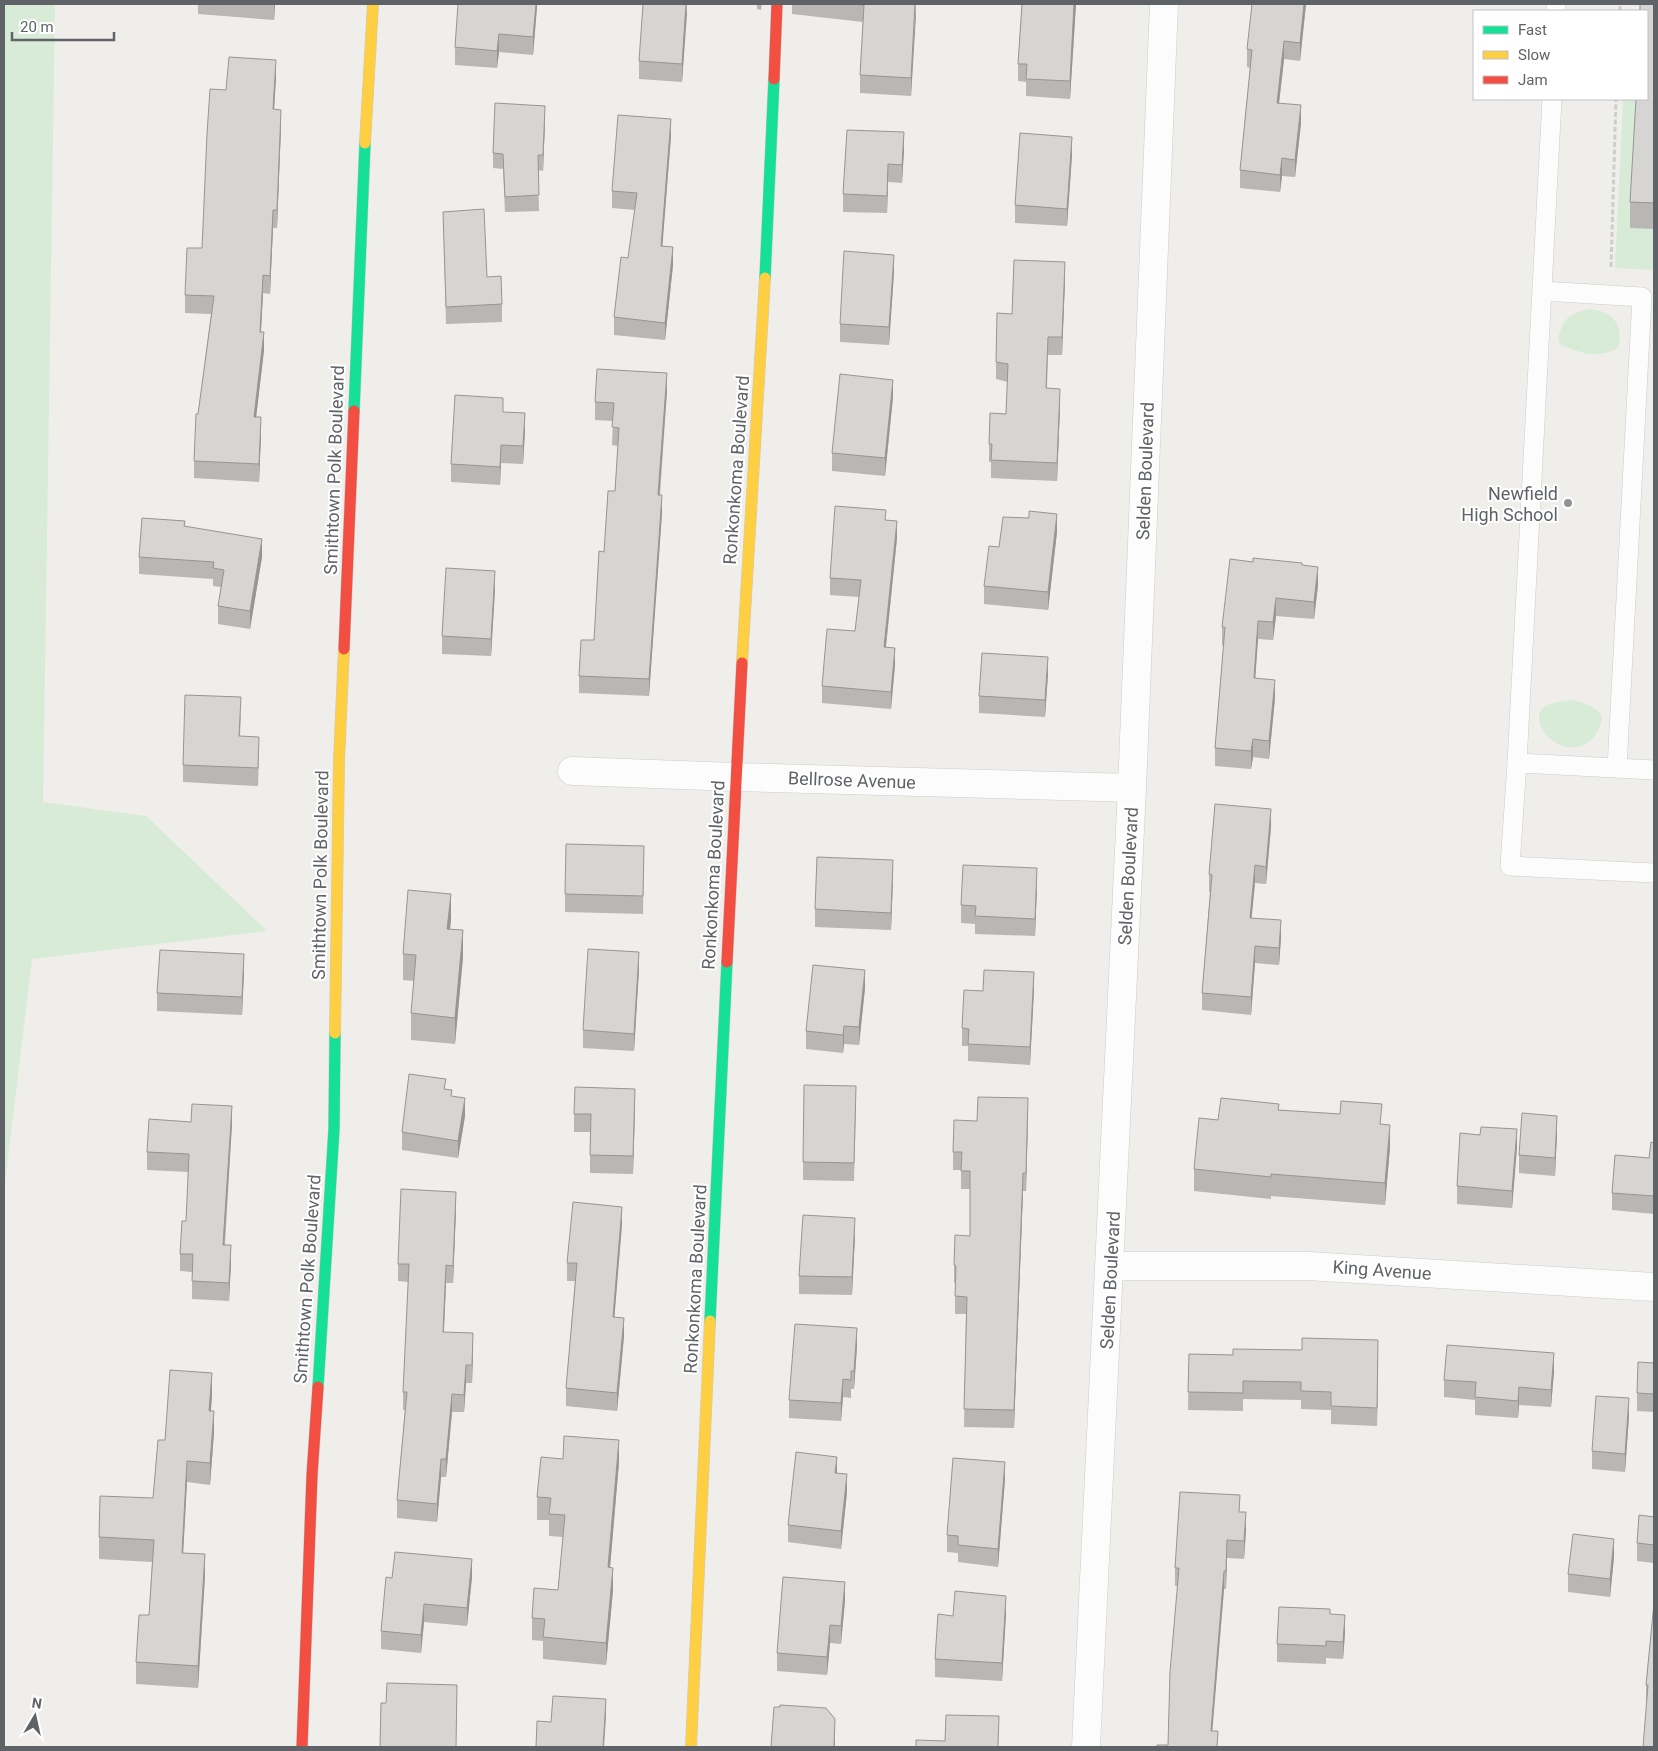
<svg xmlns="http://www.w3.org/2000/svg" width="1658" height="1751" font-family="Roboto,sans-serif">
  <rect width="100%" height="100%" fill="#efeeea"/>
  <g fill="#d8ebd6">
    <path d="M 4,4 L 55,4 L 43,802 L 146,816 L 267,931 L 32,959 L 4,1191 Z"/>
    <path d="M 1623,99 L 1637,99 L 1654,229 L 1654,270 L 1615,268 Z"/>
    <path d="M 1589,309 C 1612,311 1624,324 1618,348 C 1597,359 1581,354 1560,344 L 1558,340 C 1562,320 1568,314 1589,309 Z"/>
    <path d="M 1573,700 C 1585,703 1596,706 1602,717 C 1601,726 1597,734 1590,741 C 1562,763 1527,723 1543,708 C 1551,702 1563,701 1573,700 Z"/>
  </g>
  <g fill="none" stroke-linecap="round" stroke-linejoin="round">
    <defs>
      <g id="lane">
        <path d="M 1556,11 L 1556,4"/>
        <path d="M 1542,291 L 1642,297 L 1617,768"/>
        <path d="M 1517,763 L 1552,99"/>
        <path d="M 1654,770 L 1517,763 L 1510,866 L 1654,873"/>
      </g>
      <g id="street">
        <path d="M 572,771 L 735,777 L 1132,788"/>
        <path d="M 1110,1266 L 1308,1266 L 1654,1287"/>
        <path d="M 1086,1747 L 1132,788 L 1164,4"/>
      </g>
      <g id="fast">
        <path d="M 765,278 L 774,79"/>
        <path d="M 354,411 L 365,143"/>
        <path d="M 710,1321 L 727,962"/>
        <path d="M 318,1387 L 334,1129 L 335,1033"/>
      </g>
      <g id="slow">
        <path d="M 365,143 L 373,4"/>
        <path d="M 742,663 L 765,278"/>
        <path d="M 335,1033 L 339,760 L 344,649"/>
        <path d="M 691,1747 L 710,1321"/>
      </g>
      <g id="jam">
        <path d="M 774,79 L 777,4"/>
        <path d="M 344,649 L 354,411"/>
        <path d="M 727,962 L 742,663"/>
        <path d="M 302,1747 L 312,1475 L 318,1387"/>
      </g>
    </defs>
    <use href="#lane" stroke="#cbcccc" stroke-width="20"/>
    <use href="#street" stroke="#cbcccc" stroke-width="29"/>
    <use href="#fast" stroke="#cacacb" stroke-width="12"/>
    <use href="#slow" stroke="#cacacb" stroke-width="12"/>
    <use href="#jam" stroke="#cacacb" stroke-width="12"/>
    <g stroke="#cacfcc" stroke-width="3" stroke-dasharray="5 2.5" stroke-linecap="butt">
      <path d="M 1620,11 L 1620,4"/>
      <path d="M 1611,267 L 1616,99"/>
    </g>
    <use href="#lane" stroke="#fdfcfc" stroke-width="19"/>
    <use href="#street" stroke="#fdfcfc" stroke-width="28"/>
    <use href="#fast" stroke="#16e098" stroke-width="11"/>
    <use href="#slow" stroke="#ffcf43" stroke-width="11"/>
    <use href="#jam" stroke="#f24e42" stroke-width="11"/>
  </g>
  <g fill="#b8b7b5">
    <path d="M 198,4 L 275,4 L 274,20 L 198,14 Z"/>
    <path d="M 537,4 L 533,55 L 499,52 L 497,68 L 455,65 L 455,47 Z"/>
    <path d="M 687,4 L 682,82 L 639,79 L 639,61 Z"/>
    <path d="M 757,4 L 762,4 L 761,10 L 757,9 Z"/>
    <path d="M 792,4 L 916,4 L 911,96 L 860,93 L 860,75 L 863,22 L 792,14 Z"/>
    <path d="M 1022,4 L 1076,4 L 1070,99 L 1026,96 L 1026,82 L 1018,81 L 1018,64 Z"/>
    <path d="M 1306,4 L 1300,61 L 1284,59 L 1279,103 L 1301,123 L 1295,177 L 1282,176 L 1280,192 L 1240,188 L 1240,170 L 1250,68 L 1247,67 L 1247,49 Z"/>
    <path d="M 1654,4 L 1654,229 L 1630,228 L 1630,202 Z"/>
    <path d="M 276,78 L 274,109 L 281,127 L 277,228 L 273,228 L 270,294 L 263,293 L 261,332 L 264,350 L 256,417 L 261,435 L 259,482 L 194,478 L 194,461 L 198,414 L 211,314 L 185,313 L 185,295 L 202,248 L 226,90 Z"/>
    <path d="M 545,121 L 543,171 L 538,170 L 539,211 L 505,212 L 503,169 L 493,168 L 493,153 Z"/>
    <path d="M 671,136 L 662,246 L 673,265 L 665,340 L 614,335 L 614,317 L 628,258 L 635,210 L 612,208 L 612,191 Z"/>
    <path d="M 904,150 L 902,183 L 888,182 L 887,213 L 843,212 L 843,194 Z"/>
    <path d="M 1072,155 L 1067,226 L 1015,223 L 1015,205 Z"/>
    <path d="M 443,212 L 487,277 L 502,304 L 502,322 L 446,324 Z"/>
    <path d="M 894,272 L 889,345 L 840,342 L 840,324 Z"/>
    <path d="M 1065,280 L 1062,355 L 1048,355 L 1047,388 L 1060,407 L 1057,481 L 991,478 L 991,462 L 989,462 L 989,444 L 1006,414 L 1008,382 L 996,379 L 996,362 L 1012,314 Z"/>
    <path d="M 667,391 L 660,495 L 662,513 L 649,696 L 579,693 L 579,676 L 594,640 L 604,552 L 615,491 L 618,446 L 612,445 L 613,421 L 595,420 L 595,402 Z"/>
    <path d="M 893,397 L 885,476 L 832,471 L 832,453 Z"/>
    <path d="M 503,412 L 525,431 L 523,464 L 501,463 L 500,485 L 451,482 L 451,464 Z"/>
    <path d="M 886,520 L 897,538 L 886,647 L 895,665 L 891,709 L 822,703 L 822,686 L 855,631 L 859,597 L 830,595 L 830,578 Z"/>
    <path d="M 185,526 L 262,557 L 250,629 L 218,624 L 218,606 L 221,587 L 213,586 L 213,579 L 139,574 L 139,557 Z"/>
    <path d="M 1057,532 L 1048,610 L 984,604 L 984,586 L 999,547 Z"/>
    <path d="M 1253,562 L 1302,565 L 1318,585 L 1314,619 L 1276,616 L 1273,640 L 1258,639 L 1255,679 L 1275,698 L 1269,759 L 1253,757 L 1251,769 L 1215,766 L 1215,748 L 1224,645 L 1222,645 L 1222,627 Z"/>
    <path d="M 495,589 L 491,656 L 442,654 L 442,636 Z"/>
    <path d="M 1048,674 L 1045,717 L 979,713 L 979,696 Z"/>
    <path d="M 241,715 L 240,736 L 259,755 L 258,786 L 183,782 L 183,765 Z"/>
    <path d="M 1271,827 L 1266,884 L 1255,883 L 1251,918 L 1281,938 L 1279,965 L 1255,963 L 1251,1015 L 1202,1010 L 1202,993 L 1210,892 L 1209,892 L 1209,874 Z"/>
    <path d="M 644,846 L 643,914 L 565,912 L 565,894 Z"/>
    <path d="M 893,878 L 891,930 L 815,927 L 815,909 Z"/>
    <path d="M 1037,886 L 1035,936 L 975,934 L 975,924 L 961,923 L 961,905 Z"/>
    <path d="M 451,920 L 450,929 L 463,957 L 455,1044 L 411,1040 L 411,1013 L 414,981 L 403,980 L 403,954 Z"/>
    <path d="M 639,970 L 634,1051 L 583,1048 L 583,1030 Z"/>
    <path d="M 244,972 L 242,1015 L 157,1011 L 157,993 Z"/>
    <path d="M 865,988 L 859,1045 L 844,1044 L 843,1053 L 806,1049 L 806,1031 Z"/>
    <path d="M 1034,990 L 1030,1065 L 968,1061 L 968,1046 L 962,1046 L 962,1028 L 983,991 Z"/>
    <path d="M 446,1089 L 465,1116 L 458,1158 L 402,1150 L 402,1132 Z"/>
    <path d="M 856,1104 L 854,1181 L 803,1180 L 803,1162 Z"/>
    <path d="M 635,1107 L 633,1174 L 590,1173 L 590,1132 L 574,1132 L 574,1114 Z"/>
    <path d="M 1279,1110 L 1382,1124 L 1390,1147 L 1385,1205 L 1271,1196 L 1271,1199 L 1194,1191 L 1194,1169 L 1218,1120 Z"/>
    <path d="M 1028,1116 L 1026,1191 L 1023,1191 L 1014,1428 L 964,1427 L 966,1314 L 955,1314 L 955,1283 L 954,1283 L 954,1265 L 970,1236 L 970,1189 L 961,1189 L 961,1170 L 953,1170 L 953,1152 L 977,1121 Z"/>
    <path d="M 232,1124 L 225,1245 L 231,1263 L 229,1301 L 192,1299 L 192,1272 L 180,1271 L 180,1254 L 186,1221 L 189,1172 L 147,1170 L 147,1152 Z"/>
    <path d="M 1557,1133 L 1555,1176 L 1519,1173 L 1519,1155 Z"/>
    <path d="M 1654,1143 L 1654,1214 L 1612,1210 L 1612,1193 L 1649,1158 Z"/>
    <path d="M 1517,1147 L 1512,1208 L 1457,1204 L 1457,1186 Z"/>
    <path d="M 456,1210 L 453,1283 L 446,1283 L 444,1332 L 473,1351 L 472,1383 L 466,1383 L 464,1412 L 452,1412 L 446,1477 L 441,1477 L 437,1522 L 397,1518 L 397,1500 L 405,1410 L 403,1410 L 403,1392 L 408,1282 L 398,1281 L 398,1264 Z"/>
    <path d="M 622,1224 L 614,1317 L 624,1336 L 617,1411 L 566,1406 L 566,1388 L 575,1281 L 567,1281 L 567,1263 Z"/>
    <path d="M 855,1236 L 852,1295 L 799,1294 L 799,1276 Z"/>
    <path d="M 857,1346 L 854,1389 L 851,1389 L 851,1398 L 843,1397 L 841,1421 L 789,1418 L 789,1400 Z"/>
    <path d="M 1189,1354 L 1378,1358 L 1377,1426 L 1331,1424 L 1331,1410 L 1301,1409 L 1301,1400 L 1243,1399 L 1243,1411 L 1188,1410 Z"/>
    <path d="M 1654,1363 L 1654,1412 L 1637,1411 L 1637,1393 Z"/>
    <path d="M 1554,1371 L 1551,1407 L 1519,1405 L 1518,1418 L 1475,1415 L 1475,1400 L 1444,1397 L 1444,1380 Z"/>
    <path d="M 212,1395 L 211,1411 L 214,1432 L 210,1485 L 187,1482 L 183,1553 L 205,1576 L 198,1688 L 136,1684 L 136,1662 L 149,1615 L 152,1562 L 99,1559 L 99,1537 L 153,1498 L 165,1440 Z"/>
    <path d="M 1629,1416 L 1625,1472 L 1592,1469 L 1592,1451 Z"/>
    <path d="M 619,1462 L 610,1568 L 613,1590 L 606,1665 L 543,1659 L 543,1641 L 532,1640 L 532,1618 L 558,1590 L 563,1537 L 549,1536 L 549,1520 L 537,1520 L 537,1497 Z"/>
    <path d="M 837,1473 L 847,1492 L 841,1549 L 788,1542 L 788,1525 Z"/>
    <path d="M 1005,1479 L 998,1567 L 958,1562 L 958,1553 L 947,1552 L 947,1535 Z"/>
    <path d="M 1240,1512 L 1246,1530 L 1244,1559 L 1227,1558 L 1226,1589 L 1224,1589 L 1212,1731 L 1218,1747 L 1168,1745 L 1178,1586 L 1175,1586 L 1175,1568 Z"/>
    <path d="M 1654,1517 L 1654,1563 L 1637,1561 L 1637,1543 Z"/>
    <path d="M 1614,1557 L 1610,1597 L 1568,1592 L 1568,1574 Z"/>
    <path d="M 472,1577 L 467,1626 L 424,1622 L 421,1653 L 381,1649 L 381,1631 L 392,1578 Z"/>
    <path d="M 845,1600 L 841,1644 L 830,1643 L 827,1675 L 777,1671 L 777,1653 Z"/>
    <path d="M 1654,1603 L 1647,1703 L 1646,1703 L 1646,1685 Z"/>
    <path d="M 1006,1614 L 1002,1681 L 935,1677 L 935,1659 L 953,1616 Z"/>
    <path d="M 1330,1614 L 1345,1633 L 1343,1659 L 1326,1658 L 1326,1664 L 1277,1662 L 1277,1644 Z"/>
  </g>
  <g fill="#969594">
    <path d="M 274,4 L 275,4 L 274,20 Z"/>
    <path d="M 536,4 L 537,4 L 537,8 L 533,55 L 533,37 Z"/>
    <path d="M 686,4 L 687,14 L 682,82 L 682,64 Z"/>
    <path d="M 916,4 L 916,16 L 911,96 L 911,78 Z"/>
    <path d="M 1074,4 L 1076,4 L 1070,99 L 1070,81 Z"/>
    <path d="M 1304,4 L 1306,4 L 1300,61 L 1300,43 Z"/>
    <path d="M 499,34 L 499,52 L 497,68 L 497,51 Z"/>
    <path d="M 1284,41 L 1284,59 L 1277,121 L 1277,103 Z"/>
    <path d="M 276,60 L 276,78 L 273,127 L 273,109 Z"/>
    <path d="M 1301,105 L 1301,123 L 1295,177 L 1295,160 Z"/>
    <path d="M 545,106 L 545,121 L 543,171 L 543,155 Z"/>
    <path d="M 281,110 L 281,127 L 277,228 L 277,210 Z"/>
    <path d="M 671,119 L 671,136 L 661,264 L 661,246 Z"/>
    <path d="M 904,132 L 904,150 L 902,183 L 902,165 Z"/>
    <path d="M 1072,137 L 1072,155 L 1067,226 L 1067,209 Z"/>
    <path d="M 1282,158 L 1282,176 L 1280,192 L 1280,175 Z"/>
    <path d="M 888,164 L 888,182 L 887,213 L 887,196 Z"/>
    <path d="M 273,210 L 273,228 L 270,294 L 270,276 Z"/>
    <path d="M 673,247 L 673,265 L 665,340 L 665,323 Z"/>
    <path d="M 894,255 L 894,272 L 889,345 L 889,327 Z"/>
    <path d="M 1065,262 L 1065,280 L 1062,355 L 1062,337 Z"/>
    <path d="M 263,275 L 263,293 L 260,349 L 260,332 Z"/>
    <path d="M 264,332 L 264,350 L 254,435 L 254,417 Z"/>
    <path d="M 667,373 L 667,391 L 658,512 L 658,495 Z"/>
    <path d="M 893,380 L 893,397 L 885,476 L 885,458 Z"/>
    <path d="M 1060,389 L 1060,407 L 1057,481 L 1057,463 Z"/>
    <path d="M 525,413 L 525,431 L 523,464 L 523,446 Z"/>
    <path d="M 261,417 L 261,435 L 259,482 L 259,464 Z"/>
    <path d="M 501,445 L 501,463 L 500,485 L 500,467 Z"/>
    <path d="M 662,495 L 662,513 L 649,696 L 649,679 Z"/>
    <path d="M 1057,514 L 1057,532 L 1048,610 L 1048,592 Z"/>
    <path d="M 897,521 L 897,538 L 884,664 L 884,647 Z"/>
    <path d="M 262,539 L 262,557 L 250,629 L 250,611 Z"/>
    <path d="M 1318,567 L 1318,585 L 1314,619 L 1314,602 Z"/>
    <path d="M 495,571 L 495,589 L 491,656 L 491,639 Z"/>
    <path d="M 1276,598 L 1276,616 L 1273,640 L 1273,622 Z"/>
    <path d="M 1258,621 L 1258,639 L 1254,696 L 1254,678 Z"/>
    <path d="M 895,648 L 895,665 L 891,709 L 891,692 Z"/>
    <path d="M 1048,657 L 1048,674 L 1045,717 L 1045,700 Z"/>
    <path d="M 1275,680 L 1275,698 L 1269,759 L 1269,741 Z"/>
    <path d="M 1253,739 L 1253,757 L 1251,769 L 1251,751 Z"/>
    <path d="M 1271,809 L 1271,827 L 1266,884 L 1266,867 Z"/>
    <path d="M 893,860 L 893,878 L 891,930 L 891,913 Z"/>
    <path d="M 1255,865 L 1255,883 L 1250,935 L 1250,918 Z"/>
    <path d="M 1037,868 L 1037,886 L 1035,936 L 1035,919 Z"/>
    <path d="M 451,894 L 451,920 L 447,955 L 447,929 Z"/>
    <path d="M 1281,920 L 1281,938 L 1279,965 L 1279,948 Z"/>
    <path d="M 463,930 L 463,957 L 455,1044 L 455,1018 Z"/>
    <path d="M 1255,946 L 1255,963 L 1251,1015 L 1251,997 Z"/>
    <path d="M 639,952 L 639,970 L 634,1051 L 634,1034 Z"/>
    <path d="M 244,954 L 244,972 L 242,1015 L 242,997 Z"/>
    <path d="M 865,970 L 865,988 L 859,1045 L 859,1027 Z"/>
    <path d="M 1034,972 L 1034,990 L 1030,1065 L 1030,1047 Z"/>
    <path d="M 844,1026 L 844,1044 L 843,1053 L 843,1035 Z"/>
    <path d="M 635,1089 L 635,1107 L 633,1174 L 633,1156 Z"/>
    <path d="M 465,1098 L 465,1116 L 458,1158 L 458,1141 Z"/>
    <path d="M 1028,1098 L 1028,1116 L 1026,1191 L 1026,1173 Z"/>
    <path d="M 232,1106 L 232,1124 L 223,1263 L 223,1245 Z"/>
    <path d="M 1557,1116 L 1557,1133 L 1555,1176 L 1555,1158 Z"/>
    <path d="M 1390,1125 L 1390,1147 L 1385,1205 L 1385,1183 Z"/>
    <path d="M 1517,1129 L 1517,1147 L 1512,1208 L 1512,1191 Z"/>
    <path d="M 1023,1173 L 1023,1191 L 1014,1428 L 1014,1410 Z"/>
    <path d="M 456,1192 L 456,1210 L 453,1283 L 453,1266 Z"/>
    <path d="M 622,1207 L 622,1224 L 613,1335 L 613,1317 Z"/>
    <path d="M 855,1218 L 855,1236 L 852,1295 L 852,1277 Z"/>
    <path d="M 231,1245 L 231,1263 L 229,1301 L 229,1283 Z"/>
    <path d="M 446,1265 L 446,1283 L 443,1349 L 443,1332 Z"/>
    <path d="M 624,1318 L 624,1336 L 617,1411 L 617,1393 Z"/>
    <path d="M 857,1328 L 857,1346 L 854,1389 L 854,1371 Z"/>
    <path d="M 473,1333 L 473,1351 L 472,1383 L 472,1365 Z"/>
    <path d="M 1378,1340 L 1378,1358 L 1377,1426 L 1377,1408 Z"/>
    <path d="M 1554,1353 L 1554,1371 L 1551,1407 L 1551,1390 Z"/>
    <path d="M 466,1365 L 466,1383 L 464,1412 L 464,1395 Z"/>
    <path d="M 212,1373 L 212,1395 L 209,1432 L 209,1411 Z"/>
    <path d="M 843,1379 L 843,1397 L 841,1421 L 841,1403 Z"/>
    <path d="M 1519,1387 L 1519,1405 L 1518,1418 L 1518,1401 Z"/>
    <path d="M 452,1394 L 452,1412 L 446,1477 L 446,1459 Z"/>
    <path d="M 1629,1398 L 1629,1416 L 1625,1472 L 1625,1454 Z"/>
    <path d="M 214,1411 L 214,1432 L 210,1485 L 210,1463 Z"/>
    <path d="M 619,1440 L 619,1462 L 608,1590 L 608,1567 Z"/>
    <path d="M 837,1457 L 837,1474 L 835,1473 Z"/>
    <path d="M 441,1459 L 441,1477 L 437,1522 L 437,1504 Z"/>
    <path d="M 187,1461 L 187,1482 L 182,1574 L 182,1553 Z"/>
    <path d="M 1005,1462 L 1005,1479 L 998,1567 L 998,1549 Z"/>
    <path d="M 847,1474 L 847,1492 L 841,1549 L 841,1531 Z"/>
    <path d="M 1246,1512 L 1246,1530 L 1244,1559 L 1244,1541 Z"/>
    <path d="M 1614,1539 L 1614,1557 L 1610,1597 L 1610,1579 Z"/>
    <path d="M 1227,1540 L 1227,1558 L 1226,1589 L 1226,1571 Z"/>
    <path d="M 205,1554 L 205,1576 L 198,1688 L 198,1666 Z"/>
    <path d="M 472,1559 L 472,1577 L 467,1626 L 467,1608 Z"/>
    <path d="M 613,1568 L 613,1590 L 606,1665 L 606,1643 Z"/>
    <path d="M 1224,1571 L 1224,1589 L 1211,1747 L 1211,1731 Z"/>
    <path d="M 845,1582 L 845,1600 L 841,1644 L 841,1626 Z"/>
    <path d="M 1006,1596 L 1006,1614 L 1002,1681 L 1002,1663 Z"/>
    <path d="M 424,1604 L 424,1622 L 421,1653 L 421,1635 Z"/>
    <path d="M 1345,1615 L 1345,1633 L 1343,1659 L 1343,1642 Z"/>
    <path d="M 830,1625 L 830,1643 L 827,1675 L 827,1657 Z"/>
    <path d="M 606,1699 L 606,1716 L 604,1747 L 603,1747 Z"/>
    <path d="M 835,1719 L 835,1747 L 834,1747 Z"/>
  </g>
  <g fill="#d6d5d3" stroke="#969594">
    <path d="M 458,4 L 536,4 L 533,37 L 499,34 L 497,51 L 455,47 Z"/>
    <path d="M 643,4 L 686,4 L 682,64 L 639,61 Z"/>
    <path d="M 853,4 L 915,4 L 911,78 L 860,75 L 864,5 Z"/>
    <path d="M 1022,4 L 1074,4 L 1070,81 L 1026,79 L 1027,64 L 1018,64 Z"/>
    <path d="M 1252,4 L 1304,4 L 1300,43 L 1284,41 L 1277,103 L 1301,105 L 1295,160 L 1282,158 L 1280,175 L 1240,170 L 1252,50 L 1247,49 Z"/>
    <path d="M 1640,4 L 1654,4 L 1654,203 L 1630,202 L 1636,99 L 1647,99 L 1647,11 L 1640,11 Z"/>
    <path d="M 229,57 L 276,60 L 273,109 L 281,110 L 277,210 L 273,210 L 270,276 L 263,275 L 260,332 L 264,332 L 254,417 L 261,417 L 259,464 L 194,461 L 196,414 L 198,414 L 214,296 L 185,295 L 187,248 L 202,248 L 207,134 L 210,89 L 226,90 Z"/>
    <path d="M 495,103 L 545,106 L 543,155 L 538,155 L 539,195 L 505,197 L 503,154 L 493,153 Z"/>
    <path d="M 618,115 L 671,119 L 661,246 L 673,247 L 665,323 L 614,317 L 621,257 L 628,258 L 637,193 L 612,191 Z"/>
    <path d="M 847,130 L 904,132 L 902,165 L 888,164 L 887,196 L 843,194 Z"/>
    <path d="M 1020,133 L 1072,137 L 1067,209 L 1015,205 Z"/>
    <path d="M 484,209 L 487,277 L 501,276 L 502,304 L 446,307 L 443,212 Z"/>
    <path d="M 844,251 L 894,255 L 889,327 L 840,324 Z"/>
    <path d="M 1014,260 L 1065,262 L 1062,337 L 1048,337 L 1046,388 L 1060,389 L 1057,463 L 991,460 L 992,444 L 989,444 L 990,413 L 1006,414 L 1008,364 L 996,362 L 997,313 L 1012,314 Z"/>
    <path d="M 597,369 L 667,373 L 658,495 L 662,495 L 649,679 L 579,676 L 581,640 L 594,640 L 599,551 L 604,552 L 608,491 L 615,491 L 619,428 L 612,427 L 614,403 L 595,402 Z"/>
    <path d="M 840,374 L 893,380 L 885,458 L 832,453 Z"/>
    <path d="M 455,395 L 503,398 L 503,412 L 525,413 L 523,446 L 501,445 L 500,467 L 451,464 Z"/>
    <path d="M 835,506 L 886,510 L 885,520 L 897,521 L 884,647 L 895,648 L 891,692 L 822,686 L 827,629 L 855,631 L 861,580 L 830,578 Z"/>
    <path d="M 1029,511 L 1057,514 L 1048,592 L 984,586 L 989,546 L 999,547 L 1003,517 L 1029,518 Z"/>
    <path d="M 142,518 L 185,521 L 184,526 L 262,539 L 250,611 L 218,606 L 224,570 L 213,568 L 214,562 L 139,557 Z"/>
    <path d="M 1253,558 L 1302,563 L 1302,565 L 1318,567 L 1314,602 L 1276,598 L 1273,622 L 1258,621 L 1254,678 L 1275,680 L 1269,741 L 1253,739 L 1251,751 L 1215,748 L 1225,627 L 1222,627 L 1230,559 L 1253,562 Z"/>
    <path d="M 446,568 L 495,571 L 491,639 L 442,636 Z"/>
    <path d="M 982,653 L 1048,657 L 1045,700 L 979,696 Z"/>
    <path d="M 185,695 L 241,697 L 239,736 L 259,737 L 258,768 L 183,765 Z"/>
    <path d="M 1215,804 L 1271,809 L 1266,867 L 1255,865 L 1250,918 L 1281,920 L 1279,948 L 1255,946 L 1251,997 L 1202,993 L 1212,875 L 1209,874 Z"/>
    <path d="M 566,844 L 644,846 L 643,896 L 565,894 Z"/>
    <path d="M 817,857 L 893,860 L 891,913 L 815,909 Z"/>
    <path d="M 963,865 L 1037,868 L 1035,919 L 975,916 L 976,906 L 961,905 Z"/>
    <path d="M 408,890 L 451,894 L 447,929 L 463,930 L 455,1018 L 411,1013 L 416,955 L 403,954 Z"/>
    <path d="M 588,949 L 639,952 L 634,1034 L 583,1030 Z"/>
    <path d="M 160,950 L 244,954 L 242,997 L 157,993 Z"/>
    <path d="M 813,965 L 865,970 L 859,1027 L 844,1026 L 843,1035 L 806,1031 Z"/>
    <path d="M 984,970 L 1034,972 L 1030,1047 L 968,1044 L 969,1029 L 962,1028 L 964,990 L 983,991 Z"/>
    <path d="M 409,1074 L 446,1079 L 444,1089 L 452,1090 L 451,1096 L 465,1098 L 458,1141 L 402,1132 Z"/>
    <path d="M 804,1085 L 856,1086 L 854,1163 L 803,1162 Z"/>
    <path d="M 575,1087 L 635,1089 L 633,1156 L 590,1155 L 591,1114 L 574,1114 Z"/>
    <path d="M 978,1097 L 1028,1098 L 1026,1173 L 1023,1173 L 1014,1410 L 964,1409 L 967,1297 L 955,1296 L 956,1266 L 954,1265 L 955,1235 L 970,1236 L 970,1171 L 961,1171 L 962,1152 L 953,1152 L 954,1120 L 977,1121 Z"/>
    <path d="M 1221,1098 L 1279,1104 L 1278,1110 L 1340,1114 L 1341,1101 L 1382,1104 L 1380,1124 L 1390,1125 L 1385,1183 L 1271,1174 L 1271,1177 L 1194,1169 L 1199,1118 L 1218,1120 Z"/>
    <path d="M 192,1104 L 232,1106 L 223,1245 L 231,1245 L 229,1283 L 192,1281 L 193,1254 L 180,1254 L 182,1221 L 186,1221 L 189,1154 L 147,1152 L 149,1119 L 191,1122 Z"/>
    <path d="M 1522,1113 L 1557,1116 L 1555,1158 L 1519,1155 Z"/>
    <path d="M 1481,1127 L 1517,1129 L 1512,1191 L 1457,1186 L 1460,1133 L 1480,1135 Z"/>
    <path d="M 1651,1142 L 1654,1143 L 1654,1196 L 1612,1193 L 1615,1155 L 1649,1158 Z"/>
    <path d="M 401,1189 L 456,1192 L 453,1266 L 446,1265 L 443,1332 L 473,1333 L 472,1365 L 466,1365 L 464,1395 L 452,1394 L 446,1459 L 441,1459 L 437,1504 L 397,1500 L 407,1392 L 403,1392 L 409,1264 L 398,1264 Z"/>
    <path d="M 573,1202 L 622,1207 L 613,1317 L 624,1318 L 617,1393 L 566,1388 L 577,1263 L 567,1263 Z"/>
    <path d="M 803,1215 L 855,1218 L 852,1277 L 799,1276 Z"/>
    <path d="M 795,1324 L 857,1328 L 854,1371 L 851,1371 L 851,1380 L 843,1379 L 841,1403 L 789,1400 Z"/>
    <path d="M 1302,1338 L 1378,1340 L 1377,1408 L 1331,1406 L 1331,1392 L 1301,1391 L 1301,1382 L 1243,1381 L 1243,1393 L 1188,1392 L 1189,1354 L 1233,1355 L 1233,1349 L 1302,1350 Z"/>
    <path d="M 1447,1345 L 1554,1353 L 1551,1390 L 1519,1387 L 1518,1401 L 1475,1397 L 1476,1382 L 1444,1380 Z"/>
    <path d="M 1638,1362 L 1654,1363 L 1654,1394 L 1637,1393 Z"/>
    <path d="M 170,1370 L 212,1373 L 209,1411 L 214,1411 L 210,1463 L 187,1461 L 182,1553 L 205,1554 L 198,1666 L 136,1662 L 139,1615 L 149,1615 L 154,1540 L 99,1537 L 100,1496 L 153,1498 L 158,1440 L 165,1440 Z"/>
    <path d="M 1596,1396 L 1629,1398 L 1625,1454 L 1592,1451 Z"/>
    <path d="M 564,1436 L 619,1440 L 608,1567 L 613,1568 L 606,1643 L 543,1637 L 545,1619 L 532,1618 L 534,1588 L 558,1590 L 565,1515 L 549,1514 L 551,1498 L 537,1497 L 541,1457 L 563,1459 Z"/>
    <path d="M 796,1452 L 837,1457 L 835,1473 L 847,1474 L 841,1531 L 788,1525 Z"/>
    <path d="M 953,1458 L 1005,1462 L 998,1549 L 958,1545 L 958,1536 L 947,1535 Z"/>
    <path d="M 1180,1492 L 1240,1495 L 1239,1512 L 1246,1512 L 1244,1541 L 1227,1540 L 1226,1571 L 1224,1571 L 1211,1731 L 1218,1731 L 1217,1747 L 1157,1747 L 1157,1745 L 1168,1745 L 1170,1672 L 1179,1568 L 1175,1568 Z"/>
    <path d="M 1639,1515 L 1654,1517 L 1654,1545 L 1637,1543 Z"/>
    <path d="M 1573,1534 L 1614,1539 L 1610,1579 L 1568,1574 Z"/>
    <path d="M 395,1552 L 472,1559 L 467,1608 L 424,1604 L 421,1635 L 381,1631 L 386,1577 L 392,1578 Z"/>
    <path d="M 783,1577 L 845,1582 L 841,1626 L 830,1625 L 827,1657 L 777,1653 Z"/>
    <path d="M 955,1591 L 1006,1596 L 1002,1663 L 935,1659 L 938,1614 L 953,1616 Z"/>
    <path d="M 1654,1603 L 1654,1747 L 1643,1747 L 1648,1685 L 1646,1685 Z"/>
    <path d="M 1279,1607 L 1330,1609 L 1330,1614 L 1345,1615 L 1343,1642 L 1326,1641 L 1326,1646 L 1277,1644 Z"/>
    <path d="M 387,1683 L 457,1685 L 456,1747 L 380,1747 L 381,1703 L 386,1703 Z"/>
    <path d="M 553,1696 L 606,1699 L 603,1747 L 536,1747 L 537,1721 L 551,1722 Z"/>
    <path d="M 780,1705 L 826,1708 L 835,1719 L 834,1747 L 771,1747 L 774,1707 L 780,1707 Z"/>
    <path d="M 946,1715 L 999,1716 L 998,1747 L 916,1747 L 916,1740 L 945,1741 Z"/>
  </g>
  <circle fill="#919496" stroke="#fff" stroke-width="2" cx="1568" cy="503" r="5"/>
  <g text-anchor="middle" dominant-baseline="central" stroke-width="4" stroke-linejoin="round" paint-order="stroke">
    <g font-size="18" fill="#5f6368" stroke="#fff">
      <text transform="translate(334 470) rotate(-88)">Smithtown Polk Boulevard</text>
      <text transform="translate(736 470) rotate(-86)">Ronkonkoma Boulevard</text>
      <text transform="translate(1145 471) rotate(-88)">Selden Boulevard</text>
      <text transform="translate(852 780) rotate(2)">Bellrose Avenue</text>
      <text transform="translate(320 875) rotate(-89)">Smithtown Polk Boulevard</text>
      <text transform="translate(713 875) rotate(-87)">Ronkonkoma Boulevard</text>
      <text transform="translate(1128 876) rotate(-87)">Selden Boulevard</text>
      <text transform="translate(1382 1270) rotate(4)">King Avenue</text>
      <text transform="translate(307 1279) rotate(-86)">Smithtown Polk Boulevard</text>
      <text transform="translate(695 1279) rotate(-87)">Ronkonkoma Boulevard</text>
      <text transform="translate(1110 1280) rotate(-87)">Selden Boulevard</text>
    </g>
    <g font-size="18" fill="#5f6368" stroke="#fff" text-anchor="end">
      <text x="1558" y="493">Newfield<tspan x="1558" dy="21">High School</tspan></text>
    </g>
  </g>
  <rect width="1658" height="1751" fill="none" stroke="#5f6368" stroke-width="10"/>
  <rect x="1473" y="10" width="175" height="90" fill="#ffffff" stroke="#bfc1c3"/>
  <rect x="1483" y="26" width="25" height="8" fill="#16e098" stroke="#bfc1c3"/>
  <text x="1518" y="35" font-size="15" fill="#5f6368">Fast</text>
  <rect x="1483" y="51" width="25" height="8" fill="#ffcf43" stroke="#bfc1c3"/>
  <text x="1518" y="60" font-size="15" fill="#5f6368">Slow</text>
  <rect x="1483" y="76" width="25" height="8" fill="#f24e42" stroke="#bfc1c3"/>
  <text x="1518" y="85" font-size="15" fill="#5f6368">Jam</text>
  <g transform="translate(35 1716) rotate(9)" stroke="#ffffff" stroke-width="4" paint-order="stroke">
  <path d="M0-4L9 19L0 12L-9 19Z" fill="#5f6368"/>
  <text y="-8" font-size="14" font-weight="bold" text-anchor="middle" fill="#5f6368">N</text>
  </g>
  <path d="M12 32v8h102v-8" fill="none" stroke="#5f6368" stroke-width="2.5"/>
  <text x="20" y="32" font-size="15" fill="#5f6368" stroke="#ffffff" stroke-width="4" paint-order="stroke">20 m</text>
</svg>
